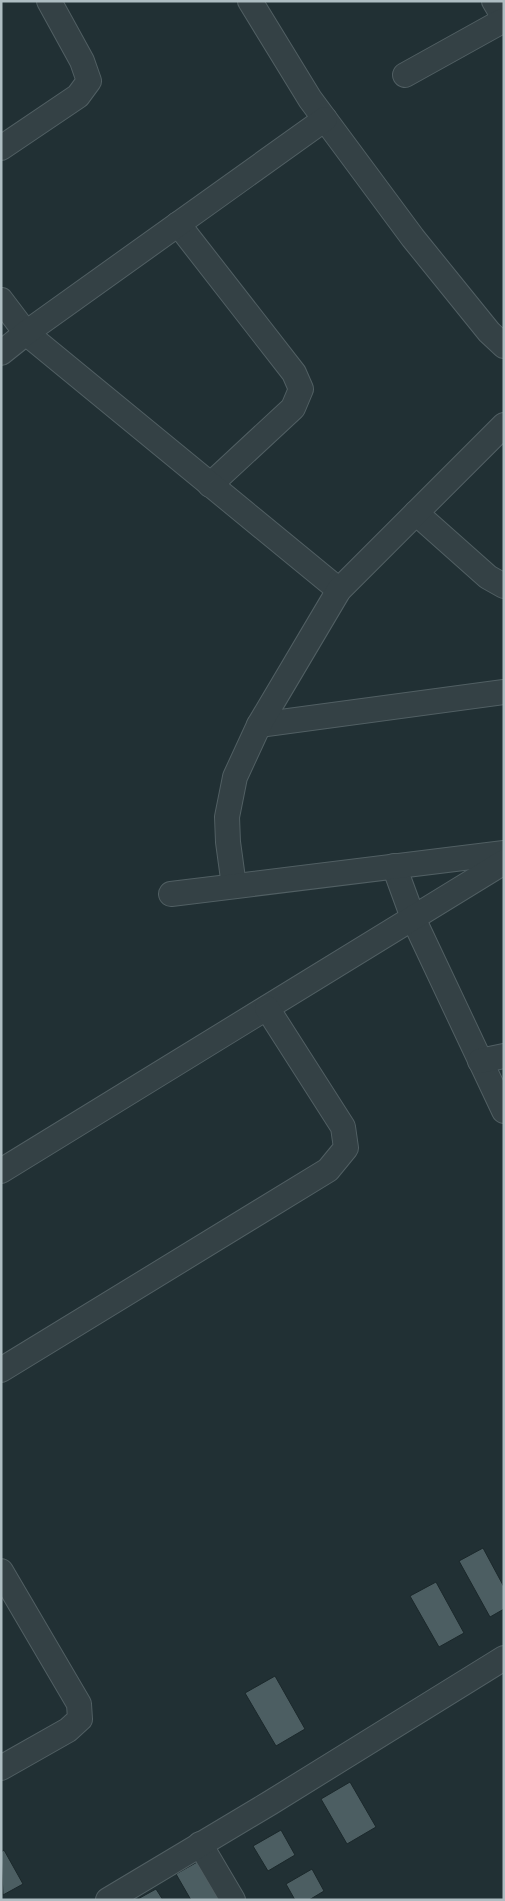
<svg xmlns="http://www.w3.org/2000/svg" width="505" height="1901" font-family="'Asap Condensed',sans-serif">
  <rect width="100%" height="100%" fill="#213034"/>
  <g fill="#4c5e62" stroke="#1b282b">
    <path d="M 483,1548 L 504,1587 L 504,1609 L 490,1617 L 459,1561 Z"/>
    <path d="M 436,1582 L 464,1633 L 439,1647 L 410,1596 Z"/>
    <path d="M 275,1676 L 305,1729 L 276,1746 L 245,1693 Z"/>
    <path d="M 350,1782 L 376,1827 L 347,1844 L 321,1799 Z"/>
    <path d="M 281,1830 L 295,1855 L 268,1871 L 253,1846 Z"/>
    <path d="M 4,1850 L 23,1884 L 3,1895 L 1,1852 Z"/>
    <path d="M 199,1861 L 220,1898 L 217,1900 L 191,1900 L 176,1874 Z"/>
    <path d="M 312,1869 L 324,1891 L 309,1900 L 295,1900 L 286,1884 Z"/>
    <path d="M 156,1889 L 163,1900 L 136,1900 Z"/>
  </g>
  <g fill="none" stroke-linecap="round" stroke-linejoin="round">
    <defs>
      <g id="street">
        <path d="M 250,1 L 310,99 L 413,238 L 489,332 L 504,346"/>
        <path d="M 494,1 L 504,18"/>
        <path d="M 405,75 L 504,20"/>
        <path d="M 1,148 L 78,96 L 89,81 L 82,61 L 49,1"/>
        <path d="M 178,224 L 294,373 L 301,389 L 293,408 L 210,485"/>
        <path d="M 1,300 L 26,333 L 339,590"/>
        <path d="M 1,353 L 26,333 L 325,119"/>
        <path d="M 416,513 L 488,577 L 504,586"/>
        <path d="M 259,725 L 504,692"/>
        <path d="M 394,866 L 413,918 L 504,1111"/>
        <path d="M 234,886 L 228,842 L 227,817 L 235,777 L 259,725 L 339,590 L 504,425"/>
        <path d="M 171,894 L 504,853"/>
        <path d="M 480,1061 L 504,1056"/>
        <path d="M 1,1171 L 504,862"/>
        <path d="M 1,1370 L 328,1170 L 346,1148 L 343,1127 L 267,1008"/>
        <path d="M 1,1571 L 79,1704 L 80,1719 L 68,1730 L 1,1768"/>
        <path d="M 200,1844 L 233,1900"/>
        <path d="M 108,1900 L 270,1803 L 504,1658"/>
      </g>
    </defs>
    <use href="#street" stroke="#515f63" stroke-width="26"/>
    <use href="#street" stroke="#344145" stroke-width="24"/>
  </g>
  <rect width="505" height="1901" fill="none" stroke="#aebdc2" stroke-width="5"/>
</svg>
